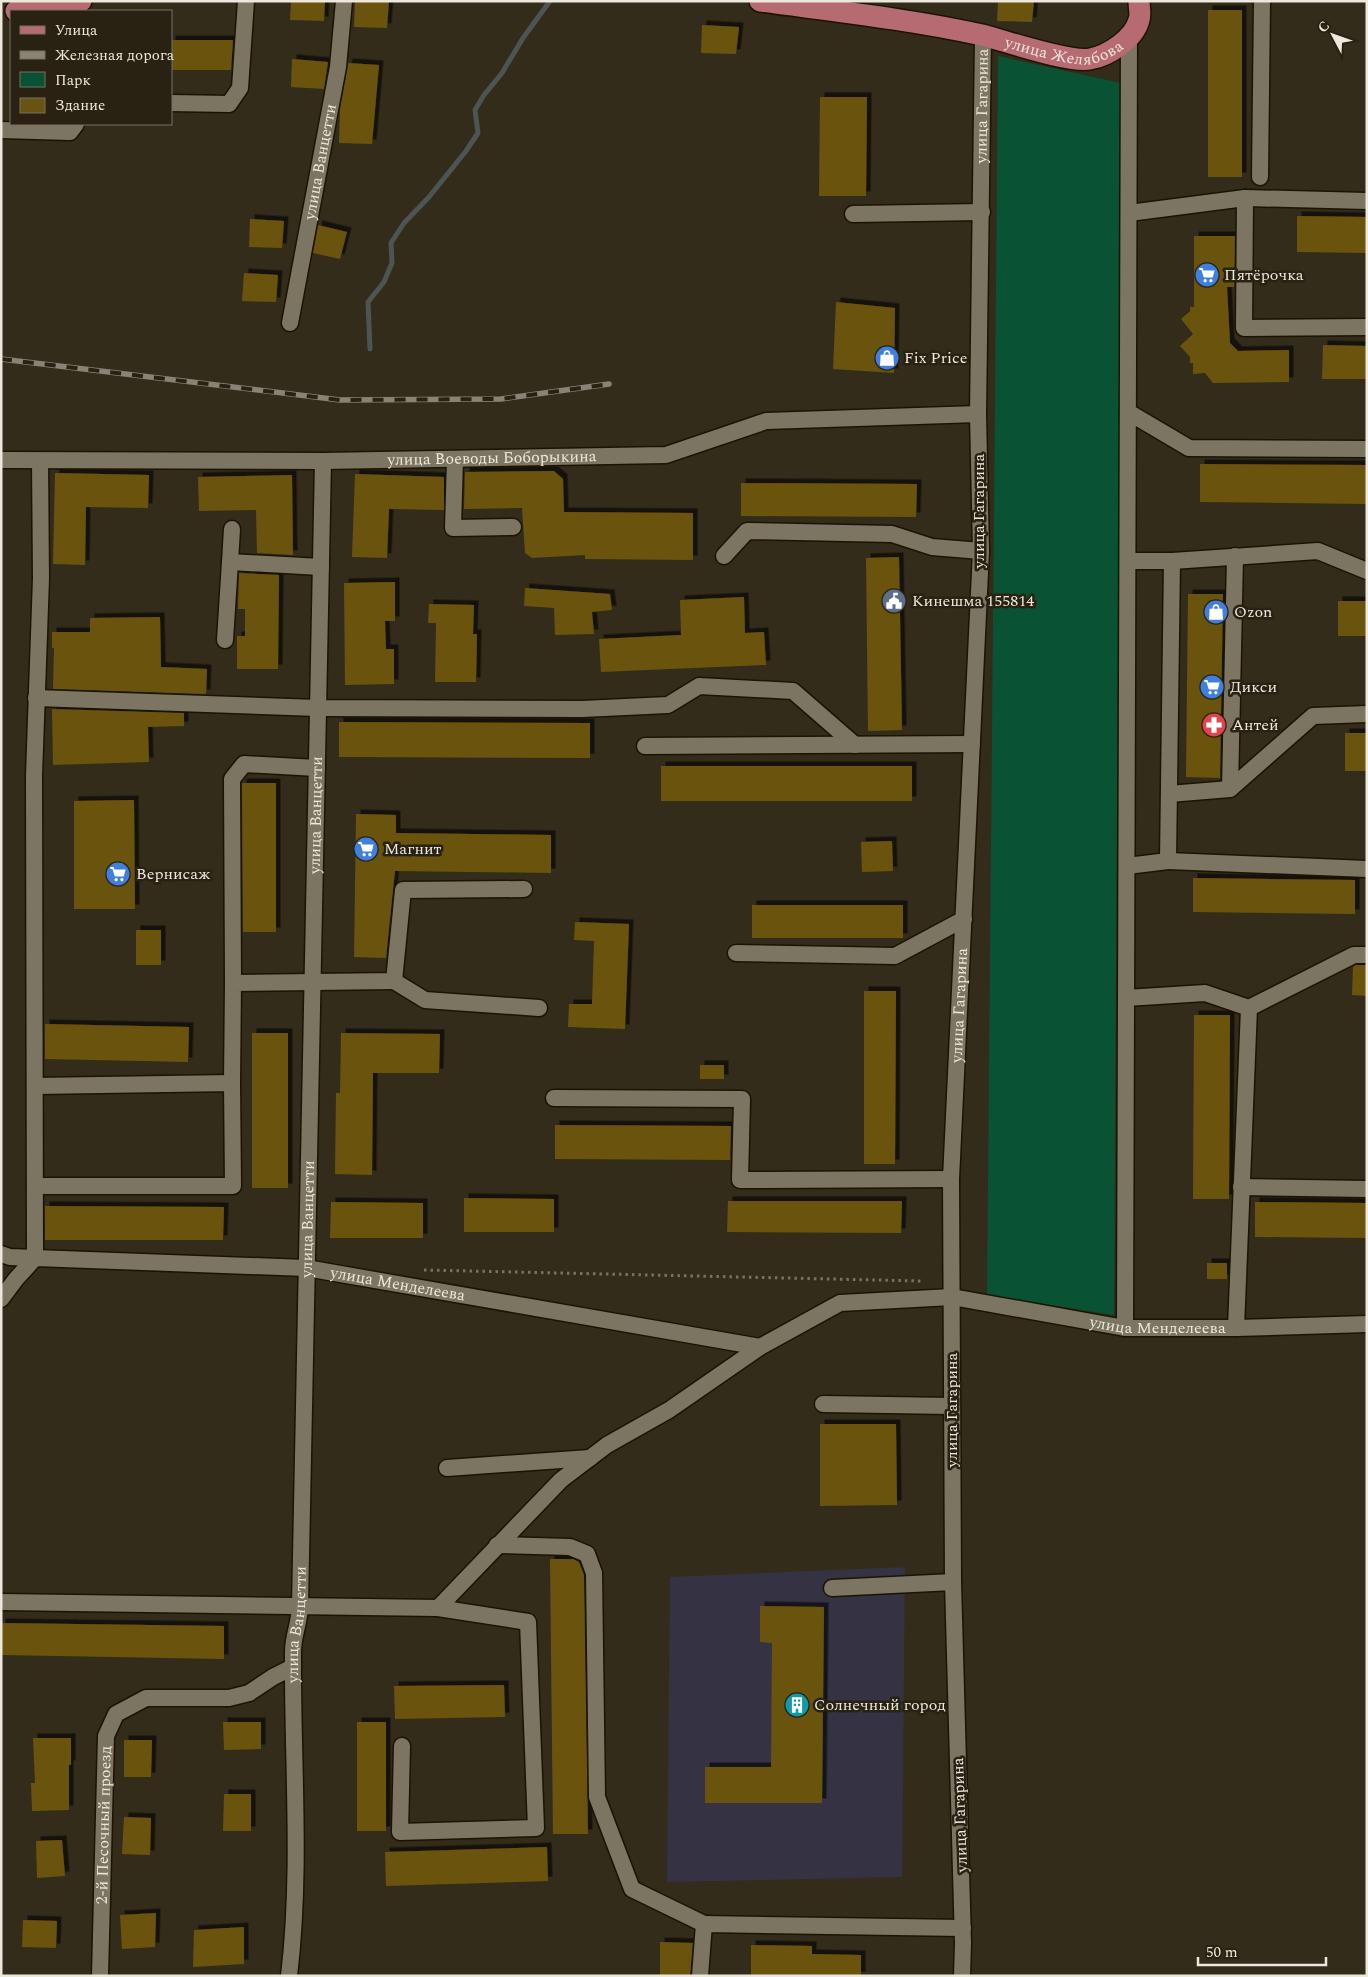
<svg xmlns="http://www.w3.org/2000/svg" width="1368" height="1977" font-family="Spectral,serif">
  <defs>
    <filter id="shadow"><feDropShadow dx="4.5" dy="-4.5" stdDeviation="0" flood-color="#0009"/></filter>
  </defs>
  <rect width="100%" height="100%" fill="#332c1b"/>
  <path fill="#353243" d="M 905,1567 L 902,1877 L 667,1882 L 670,1577 Z"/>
  <path fill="#095233" d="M 998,56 L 1121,83 L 1114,1315 L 987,1295 Z"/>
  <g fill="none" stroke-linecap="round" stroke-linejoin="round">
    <path stroke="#4c5553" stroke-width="5" d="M 370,349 L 368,302 L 384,282 L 392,263 L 391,243 L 404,223 L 429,197 L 466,151 L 478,133 L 475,110 L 484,95 L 502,73 L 523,38 L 550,1"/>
  </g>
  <g fill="#695310" filter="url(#shadow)">
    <path d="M 291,1 L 325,1 L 324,21 L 290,20 Z"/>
    <path d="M 355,1 L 389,1 L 387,28 L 354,27 Z"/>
    <path d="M 998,1 L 1034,1 L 1032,22 L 997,21 Z"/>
    <rect x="1208" y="10" width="34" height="167"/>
    <path d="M 702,25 L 739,27 L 736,54 L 701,53 Z"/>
    <path d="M 171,40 L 233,40 L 231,70 L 171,70 Z"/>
    <path d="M 292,59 L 328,62 L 324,89 L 291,87 Z"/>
    <path d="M 348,63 L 379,65 L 372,144 L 339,143 L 340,109 Z"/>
    <path d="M 820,97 L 867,97 L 866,196 L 819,196 Z"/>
    <path d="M 1297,216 L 1367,217 L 1367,253 L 1297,252 Z"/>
    <path d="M 250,219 L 284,221 L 282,248 L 249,247 Z"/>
    <path d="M 318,225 L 347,232 L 340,259 L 313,253 Z"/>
    <path d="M 1194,236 L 1235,236 L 1234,287 L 1227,287 L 1230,343 L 1238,351 L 1289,350 L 1289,382 L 1213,383 L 1205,373 L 1193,374 L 1193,363 L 1190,363 L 1190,357 L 1180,346 L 1193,334 L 1181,319 L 1190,311 L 1190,307 L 1194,307 Z"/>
    <path d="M 244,273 L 278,275 L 276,302 L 242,301 Z"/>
    <path d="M 836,302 L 895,308 L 894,373 L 833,369 Z"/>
    <path d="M 1323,345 L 1367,346 L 1367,379 L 1322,379 Z"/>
    <path d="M 1200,464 L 1367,465 L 1367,504 L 1200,502 Z"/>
    <path d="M 554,471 L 563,479 L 564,512 L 693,513 L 693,560 L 585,559 L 585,555 L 532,558 L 525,553 L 522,508 L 464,509 L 465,472 Z"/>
    <path d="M 55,473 L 149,475 L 148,508 L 86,507 L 85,565 L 53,564 Z"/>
    <path d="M 355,474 L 444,477 L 444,510 L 389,509 L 387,558 L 352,557 Z"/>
    <path d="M 292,475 L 293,555 L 257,553 L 256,510 L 199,511 L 198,477 Z"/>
    <path d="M 741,483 L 917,484 L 916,517 L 741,516 Z"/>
    <path d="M 899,557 L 902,730 L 868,731 L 866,558 Z"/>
    <path d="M 239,573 L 279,575 L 278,669 L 237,669 L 237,636 L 245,636 L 245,609 L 238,609 Z"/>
    <path d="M 395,582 L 395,621 L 385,621 L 386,649 L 394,649 L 394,684 L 345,685 L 344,583 Z"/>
    <path d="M 525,588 L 610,594 L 612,610 L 592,612 L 594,634 L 555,635 L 554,608 L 524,606 Z"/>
    <path d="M 1188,594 L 1223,594 L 1220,778 L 1186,777 Z"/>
    <path d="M 744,597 L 745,633 L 764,632 L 766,665 L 601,672 L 599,639 L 681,635 L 680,600 Z"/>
    <rect x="1338" y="601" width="29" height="35"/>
    <path d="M 429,604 L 474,605 L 473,634 L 477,634 L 476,682 L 435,682 L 436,623 L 428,623 Z"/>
    <path d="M 160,617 L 161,667 L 207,669 L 206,694 L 53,689 L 54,648 L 52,648 L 52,632 L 90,632 L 90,618 Z"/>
    <path d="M 52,709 L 184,713 L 184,726 L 148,727 L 149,762 L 53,765 Z"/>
    <path d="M 339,722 L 590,723 L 590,758 L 339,757 Z"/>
    <rect x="1345" y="733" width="22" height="38"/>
    <rect x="661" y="766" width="251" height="35"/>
    <path d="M 242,783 L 276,783 L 276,932 L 243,932 Z"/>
    <path d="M 134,800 L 135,909 L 74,909 L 74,801 Z"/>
    <path d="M 356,814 L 396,815 L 396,833 L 551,835 L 551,873 L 395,871 L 386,958 L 354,957 Z"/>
    <path d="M 892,841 L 893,871 L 862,872 L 861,842 Z"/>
    <path d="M 1193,878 L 1355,880 L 1355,914 L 1193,912 Z"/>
    <rect x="752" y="905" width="151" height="33"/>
    <path d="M 575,922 L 629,924 L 625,1029 L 568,1027 L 569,1004 L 592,1004 L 594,941 L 574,940 Z"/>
    <rect x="136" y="930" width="25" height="35"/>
    <path d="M 1356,965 L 1367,965 L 1367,996 L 1352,995 L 1353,967 Z"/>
    <path d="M 864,991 L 896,991 L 895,1164 L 864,1164 Z"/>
    <path d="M 1194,1015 L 1230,1015 L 1229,1199 L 1193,1199 Z"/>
    <path d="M 45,1024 L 189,1027 L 188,1062 L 45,1059 Z"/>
    <rect x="252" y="1033" width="36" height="155"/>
    <path d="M 341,1033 L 440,1034 L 439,1073 L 373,1073 L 372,1175 L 335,1174 L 336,1093 L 340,1093 Z"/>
    <rect x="700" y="1065" width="24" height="14"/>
    <path d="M 555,1125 L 731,1126 L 730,1160 L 555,1159 Z"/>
    <path d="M 464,1198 L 554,1199 L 554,1232 L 464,1232 Z"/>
    <path d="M 728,1201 L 902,1201 L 901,1233 L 727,1232 Z"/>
    <path d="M 331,1202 L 423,1203 L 423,1238 L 330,1238 Z"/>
    <path d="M 1255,1202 L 1367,1203 L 1367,1238 L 1255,1237 Z"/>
    <path d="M 45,1206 L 224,1207 L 223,1240 L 45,1240 Z"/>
    <rect x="1207" y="1263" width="20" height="16"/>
    <path d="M 820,1424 L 896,1424 L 897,1505 L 820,1506 Z"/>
    <path d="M 550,1559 L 573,1559 L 579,1562 L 584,1575 L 588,1834 L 553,1834 Z"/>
    <path d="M 760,1606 L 824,1607 L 822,1803 L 705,1803 L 705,1767 L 771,1767 L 772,1643 L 760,1642 Z"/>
    <path d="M 1,1623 L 224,1626 L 224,1659 L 1,1655 Z"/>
    <path d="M 504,1685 L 505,1717 L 395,1719 L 394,1686 Z"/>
    <path d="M 223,1722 L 261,1722 L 261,1749 L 224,1750 Z"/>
    <rect x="357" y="1722" width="29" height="109"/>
    <path d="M 33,1738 L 71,1738 L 71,1765 L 69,1765 L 69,1810 L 32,1811 L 31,1783 L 35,1783 Z"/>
    <path d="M 124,1740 L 152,1740 L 151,1777 L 124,1777 Z"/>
    <path d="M 224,1794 L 251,1794 L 251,1831 L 223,1831 Z"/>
    <path d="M 124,1817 L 151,1818 L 150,1855 L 122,1854 Z"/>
    <path d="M 62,1840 L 65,1876 L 37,1878 L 36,1841 Z"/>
    <path d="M 547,1847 L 548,1881 L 386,1886 L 385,1852 Z"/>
    <path d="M 156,1913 L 155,1947 L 122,1949 L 120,1915 Z"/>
    <path d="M 23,1920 L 57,1921 L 56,1948 L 22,1947 Z"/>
    <path d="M 244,1927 L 244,1964 L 193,1967 L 194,1930 Z"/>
    <path d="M 660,1942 L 693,1943 L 690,1976 L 660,1976 Z"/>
    <path d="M 751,1945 L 812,1946 L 812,1954 L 861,1955 L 861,1976 L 751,1976 Z"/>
  </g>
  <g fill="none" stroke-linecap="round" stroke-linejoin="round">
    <defs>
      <g id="minor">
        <path d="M 171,103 L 229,104 L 240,88 L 246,1"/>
        <path d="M 1,130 L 70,132 L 76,124"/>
        <path d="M 1260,177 L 1262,1"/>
        <path d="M 1245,198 L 1244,328 L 1367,327"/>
        <path d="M 1129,213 L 1245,198 L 1367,201"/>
        <path d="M 853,214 L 982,212"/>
        <path id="s1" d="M 290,323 L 338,67 L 344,1"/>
        <path d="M 1128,412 L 1189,448 L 1367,449"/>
        <path d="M 455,459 L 453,528 L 513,527"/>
        <path id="s2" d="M 1,460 L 323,461 L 666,455 L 766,421 L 978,414"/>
        <path d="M 724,556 L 747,531 L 892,534 L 932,547 L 981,551"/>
        <path d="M 1172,561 L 1318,551 L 1367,571"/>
        <path d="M 230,562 L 232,529"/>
        <path d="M 225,640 L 230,562 L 321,567"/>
        <path d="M 36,698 L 318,708 L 582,709 L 668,705 L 699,686 L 793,691 L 855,745"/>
        <path d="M 645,746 L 972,744"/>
        <path d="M 1230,789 L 1235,556"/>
        <path d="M 1169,794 L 1230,789 L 1313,716 L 1367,714"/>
        <path d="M 1168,861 L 1367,869"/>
        <path d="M 1127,866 L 1168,861 L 1172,561 L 1128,561"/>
        <path d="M 736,953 L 895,956 L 964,919"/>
        <path d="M 394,981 L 425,1000 L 539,1008"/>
        <path d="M 233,983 L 232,779 L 244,764 L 317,768"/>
        <path d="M 1126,998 L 1205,993 L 1249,1008"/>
        <path d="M 232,1083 L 233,983 L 394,981 L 403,890 L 524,889"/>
        <path d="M 35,1086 L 232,1083 L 233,1186 L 35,1186"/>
        <path d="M 554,1098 L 742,1099 L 740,1180 L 951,1179"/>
        <path d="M 1241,1187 L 1367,1189"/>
        <path id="s3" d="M 1,1254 L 10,1257 L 35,1258 L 306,1268 L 760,1347"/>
        <path d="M 1,1299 L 16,1279 L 35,1258 L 34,776 L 41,578 L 40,461"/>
        <path d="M 1125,1328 L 1129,37"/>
        <path d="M 1236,1328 L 1249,1008 L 1354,955 L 1367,955"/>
        <path d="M 823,1404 L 951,1406"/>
        <path d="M 447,1468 L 590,1458"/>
        <path d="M 497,1545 L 570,1547 L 587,1554 L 594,1573 L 597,1797 L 632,1889 L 704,1924"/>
        <path d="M 832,1588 L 953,1582"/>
        <path id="s4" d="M 1,1602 L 438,1608 L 561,1480 L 607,1445 L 669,1410 L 760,1347 L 840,1303 L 952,1297 L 1125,1328 L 1236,1328 L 1367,1324"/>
        <path d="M 402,1746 L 400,1832 L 536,1828 L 528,1622 L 438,1608"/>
        <path id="s5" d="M 100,1976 L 106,1736 L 116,1714 L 146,1698 L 229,1698 L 249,1693 L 273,1677 L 293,1667"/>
        <path id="s6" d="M 289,1976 C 302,1868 292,1759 293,1651 C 293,1636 300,1621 300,1606 L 323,461"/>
        <path d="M 700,1976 L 704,1924 L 963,1928"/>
        <path id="s7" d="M 962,1976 L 963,1943 L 953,1582 L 951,1179 L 981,551 L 978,414 L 983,36"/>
      </g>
      <g id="major">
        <path id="s8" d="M 760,1 C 834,11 909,19 982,35 C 1006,41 1069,63 1090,59 C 1108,56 1134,39 1139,20 C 1141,15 1139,7 1139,1"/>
        <path d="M 16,11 L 81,1"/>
      </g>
    </defs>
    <use href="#minor" stroke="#1b1405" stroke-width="19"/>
    <use href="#major" stroke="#1b1405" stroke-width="24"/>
    <path stroke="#787263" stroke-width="3" stroke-dasharray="2.5 4" stroke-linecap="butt" d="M 424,1270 L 921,1281"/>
    <use href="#minor" stroke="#7c7561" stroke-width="16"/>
    <use href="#major" stroke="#b66a71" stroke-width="21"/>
    <defs>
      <path id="rail" d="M 1,359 L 340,400 L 501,399 L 609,384"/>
    </defs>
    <use href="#rail" stroke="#898375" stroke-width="5.5"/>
    <use href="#rail" stroke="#292212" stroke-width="4" stroke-dasharray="11" stroke-linecap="butt"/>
  </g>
  <defs>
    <symbol id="supermarket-disc" viewBox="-11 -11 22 22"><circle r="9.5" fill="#3f7fe0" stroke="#292212"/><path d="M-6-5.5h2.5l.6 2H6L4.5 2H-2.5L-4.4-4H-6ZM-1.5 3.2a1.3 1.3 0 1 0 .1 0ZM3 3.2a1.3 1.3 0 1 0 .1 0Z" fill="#fff"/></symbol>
    <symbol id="shop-disc" viewBox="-11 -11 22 22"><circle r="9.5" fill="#3f7fe0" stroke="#292212"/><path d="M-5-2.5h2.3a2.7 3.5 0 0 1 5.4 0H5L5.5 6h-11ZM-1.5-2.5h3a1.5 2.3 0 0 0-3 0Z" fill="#fff"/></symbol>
    <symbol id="civic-disc" viewBox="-11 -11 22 22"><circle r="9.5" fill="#5c6f8a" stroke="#292212"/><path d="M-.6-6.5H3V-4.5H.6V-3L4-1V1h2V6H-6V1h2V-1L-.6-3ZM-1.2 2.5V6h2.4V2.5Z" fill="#fff"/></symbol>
    <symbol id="pharmacy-disc" viewBox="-11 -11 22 22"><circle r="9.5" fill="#e0444e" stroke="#292212"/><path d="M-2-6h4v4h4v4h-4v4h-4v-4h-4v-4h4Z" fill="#fff"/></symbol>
    <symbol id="building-disc" viewBox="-11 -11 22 22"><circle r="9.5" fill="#0f9aa8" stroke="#292212"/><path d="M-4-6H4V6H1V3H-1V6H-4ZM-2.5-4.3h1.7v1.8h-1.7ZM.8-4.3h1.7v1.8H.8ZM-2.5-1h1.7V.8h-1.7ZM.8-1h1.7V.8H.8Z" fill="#fff"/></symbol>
  </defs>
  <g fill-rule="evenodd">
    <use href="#supermarket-disc" x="1193" y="261" width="28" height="28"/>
    <use href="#shop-disc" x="873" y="344" width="28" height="28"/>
    <use href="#civic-disc" x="880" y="587" width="28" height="28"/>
    <use href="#shop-disc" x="1202" y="598" width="28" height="28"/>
    <use href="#supermarket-disc" x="1198" y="673" width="28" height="28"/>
    <use href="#pharmacy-disc" x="1200" y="711" width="28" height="28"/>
    <use href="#supermarket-disc" x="352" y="835" width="28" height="28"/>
    <use href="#supermarket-disc" x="104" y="860" width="28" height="28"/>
    <use href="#building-disc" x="783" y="1691" width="28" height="28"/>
  </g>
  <g text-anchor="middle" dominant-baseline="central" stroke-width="5" stroke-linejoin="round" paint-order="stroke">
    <g font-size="16" fill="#ede8de" stroke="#292212">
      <text stroke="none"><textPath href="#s8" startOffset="310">улица Желябова</textPath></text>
      <text stroke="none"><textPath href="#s7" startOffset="1871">улица Гагарина</textPath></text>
      <text stroke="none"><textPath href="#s1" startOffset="164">улица Ванцетти</textPath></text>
      <text stroke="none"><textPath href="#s2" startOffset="491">улица Воеводы Боборыкина</textPath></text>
      <text transform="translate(979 511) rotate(-90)">улица Гагарина</text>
      <text stroke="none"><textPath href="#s6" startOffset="1162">улица Ванцетти</textPath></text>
      <text stroke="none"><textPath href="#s7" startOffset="971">улица Гагарина</textPath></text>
      <text stroke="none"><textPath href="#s6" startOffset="758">улица Ванцетти</textPath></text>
      <text stroke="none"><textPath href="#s3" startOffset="399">улица Менделеева</textPath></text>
      <text stroke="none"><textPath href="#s4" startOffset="1266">улица Менделеева</textPath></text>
      <text transform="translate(952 1410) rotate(-90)">улица Гагарина</text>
      <text stroke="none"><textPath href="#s6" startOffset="352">улица Ванцетти</textPath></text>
      <text transform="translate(960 1815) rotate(-92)">улица Гагарина</text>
      <text stroke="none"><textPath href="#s5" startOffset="151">2-й Песочный проезд</textPath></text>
    </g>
    <g font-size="16" fill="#ede8de" stroke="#292212" text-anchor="start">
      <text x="1224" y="275">Пятёрочка</text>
      <text x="904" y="358">Fix Price</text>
      <text x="912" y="601">Кинешма 155814</text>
      <text x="1234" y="612">Ozon</text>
      <text x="1230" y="687">Дикси</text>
      <text x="1232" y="725">Антей</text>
      <text x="384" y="849">Магнит</text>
      <text x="136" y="874">Вернисаж</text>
      <text x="814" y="1705">Солнечный город</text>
    </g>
  </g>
  <rect width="1368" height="1977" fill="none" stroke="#ede8de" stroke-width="5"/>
  <rect x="10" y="10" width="162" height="115" fill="#292212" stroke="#777164"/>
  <rect x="20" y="26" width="25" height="8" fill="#b66a71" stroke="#777164"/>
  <text x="55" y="35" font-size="15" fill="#ede8de">Улица</text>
  <rect x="20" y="51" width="25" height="8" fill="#898375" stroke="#777164"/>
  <text x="55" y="60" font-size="15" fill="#ede8de">Железная дорога</text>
  <rect x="20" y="72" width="25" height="15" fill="#095233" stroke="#777164"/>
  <text x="55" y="85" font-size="15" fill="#ede8de">Парк</text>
  <rect x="20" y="98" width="25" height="15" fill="#695310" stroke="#777164"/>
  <text x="55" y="110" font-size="15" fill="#ede8de">Здание</text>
  <g transform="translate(1333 35) rotate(311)" stroke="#292212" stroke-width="4" paint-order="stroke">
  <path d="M0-4L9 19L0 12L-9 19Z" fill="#ede8de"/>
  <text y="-8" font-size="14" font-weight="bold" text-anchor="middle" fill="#ede8de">С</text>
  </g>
  <path d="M1198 1957v8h128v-8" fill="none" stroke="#ede8de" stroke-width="2.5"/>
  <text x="1206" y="1957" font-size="15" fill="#ede8de" stroke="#292212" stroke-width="4" paint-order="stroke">50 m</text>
</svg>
